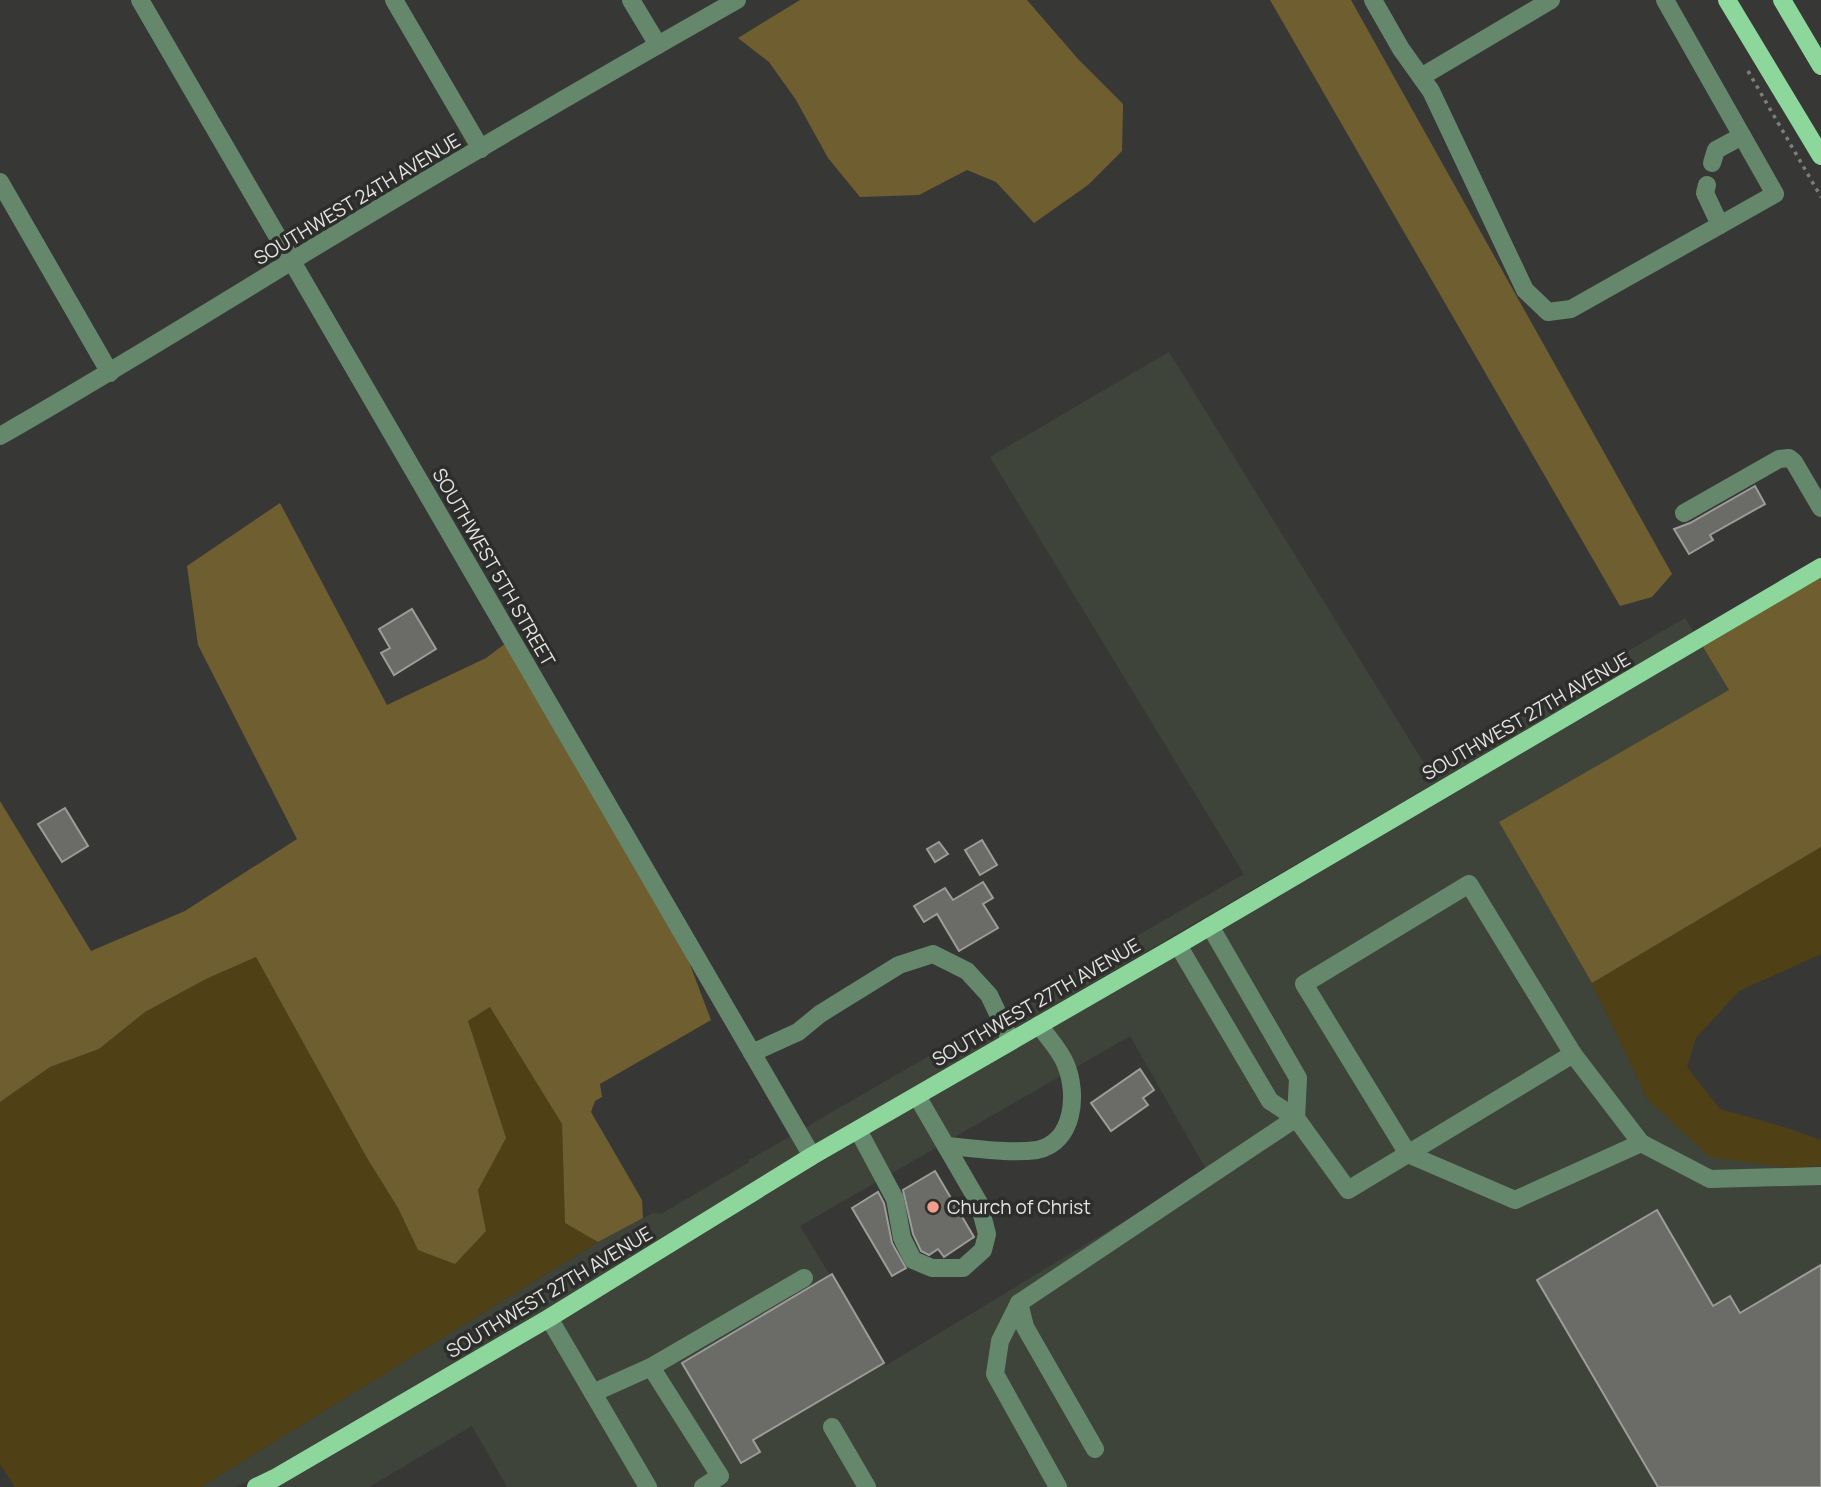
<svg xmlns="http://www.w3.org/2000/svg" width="1821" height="1487" font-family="Manrope,sans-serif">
  <rect width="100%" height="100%" fill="#373835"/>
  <g fill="#3f443b" fill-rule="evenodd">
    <path d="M 1169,352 L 1427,768 L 1685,618 L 1694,632 L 808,1149 L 545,1310 L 271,1471 L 235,1487 L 201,1487 L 598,1242 L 653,1213 L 661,1214 L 748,1163 L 749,1160 L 1244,874 L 990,457 Z"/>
    <path d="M 1703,647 L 1729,690 L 1499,822 L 1592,983 L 1648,1100 L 1791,1168 L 1821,1166 L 1821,1487 L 507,1487 L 472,1426 L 369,1487 L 278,1487 L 554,1325 L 817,1164 ZM 1130,1036 L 1207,1171 L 885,1366 L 800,1226 Z"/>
  </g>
  <g fill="#4f4115">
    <path d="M 1821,847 L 1821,954 L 1739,991 L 1696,1038 L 1687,1067 L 1720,1109 L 1788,1128 L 1821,1140 L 1821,1166 L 1791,1168 L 1710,1157 L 1648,1100 L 1592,983 Z"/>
    <path d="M 256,957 L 367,1158 L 398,1208 L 418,1250 L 486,1231 L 478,1190 L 505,1138 L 468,1021 L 491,1007 L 562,1124 L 565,1223 L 598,1242 L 201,1487 L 15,1487 L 0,1464 L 0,1102 L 50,1067 L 99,1049 L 145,1012 L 206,979 Z"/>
  </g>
  <g fill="#6f5f30">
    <path d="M 800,0 L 1027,0 L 1078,59 L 1123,104 L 1122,151 L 1088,185 L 1034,223 L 996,182 L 967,170 L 919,195 L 860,197 L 828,158 L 796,100 L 769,62 L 738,38 Z"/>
    <path d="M 1270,0 L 1351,0 L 1672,574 L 1652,597 L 1620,606 Z"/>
    <path d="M 280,503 L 387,705 L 486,658 L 510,640 L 675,925 L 711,1020 L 600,1084 L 602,1097 L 595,1101 L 591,1112 L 642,1200 L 643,1218 L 598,1242 L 565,1223 L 562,1124 L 490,1007 L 468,1021 L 506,1138 L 478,1190 L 486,1231 L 455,1264 L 418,1250 L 398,1208 L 367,1158 L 256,957 L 206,979 L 145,1012 L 99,1049 L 50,1067 L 0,1102 L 0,801 L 91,951 L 185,911 L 297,839 L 198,645 L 187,566 Z"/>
    <path d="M 1821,577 L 1821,847 L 1592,983 L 1499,822 L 1729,690 L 1703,647 Z"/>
  </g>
  <g fill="#6b6b67" stroke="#9c9c98" stroke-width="2">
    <path d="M 1755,486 L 1765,504 L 1710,535 L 1713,540 L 1689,554 L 1674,529 L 1690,523 Z"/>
    <path d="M 412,609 L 436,649 L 394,675 L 381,653 L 390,648 L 379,629 Z"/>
    <path d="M 65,808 L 88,846 L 62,862 L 38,824 Z"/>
    <path d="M 982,840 L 997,865 L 980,875 L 965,850 Z"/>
    <path d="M 939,842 L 948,854 L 935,862 L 927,849 Z"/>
    <path d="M 983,882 L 993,898 L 983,904 L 998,928 L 959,951 L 937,914 L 924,922 L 914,906 L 945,888 L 953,900 Z"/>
    <path d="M 1140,1069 L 1154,1090 L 1143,1098 L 1148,1105 L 1111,1131 L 1091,1103 Z"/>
    <path d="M 935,1171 L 974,1237 L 944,1257 L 938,1249 L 929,1255 L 921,1251 L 913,1234 L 903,1190 Z"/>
    <path d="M 878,1192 L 884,1203 L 892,1243 L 906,1268 L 892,1276 L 852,1208 Z"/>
    <path d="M 1657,1210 L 1713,1306 L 1730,1296 L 1740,1313 L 1821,1265 L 1821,1487 L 1658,1487 L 1537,1280 Z"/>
    <path d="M 832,1274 L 884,1363 L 753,1440 L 760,1452 L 741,1463 L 682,1363 Z"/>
  </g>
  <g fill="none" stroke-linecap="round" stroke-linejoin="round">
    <path stroke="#7e7f7c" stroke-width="3.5" stroke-dasharray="3.5 5" stroke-linecap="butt" d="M 1748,71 L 1821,197"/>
    <g stroke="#65886c" stroke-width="18">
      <path d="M 140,0 L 812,1156"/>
      <path d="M 394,0 L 481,149"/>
      <path d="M 631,0 L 658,45"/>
      <path d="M 1373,0 L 1401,49 L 1431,91 L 1525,290 L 1548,312 L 1571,309 L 1775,194 L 1665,0"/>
      <path d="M 1421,77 L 1551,0"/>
      <path d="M 1712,163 L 1716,150 L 1742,136"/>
      <path d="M 0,182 L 110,373"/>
      <path d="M 1707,185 L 1705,193 L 1720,225"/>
      <path d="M 0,436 C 98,380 194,321 290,262 C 438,172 587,85 737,0"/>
      <path d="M 1684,513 L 1779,459 L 1789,458 L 1794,462 L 1821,508"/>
      <path d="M 1210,926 L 1298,1078 L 1296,1118"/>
      <path d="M 1178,945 L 1270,1101 L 1296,1118 L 1348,1190 L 1573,1054 L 1641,1143 L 1710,1179 L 1821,1176"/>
      <path d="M 752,1053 L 798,1032 L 820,1014 L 899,965 L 933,954 L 967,971 L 989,995 L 1011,1041"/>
      <path d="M 1573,1054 L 1469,884 L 1304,984 L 1408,1154 L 1515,1200 L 1641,1143"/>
      <path d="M 858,1130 L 895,1199 L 902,1238 L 913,1260 L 932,1268 L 963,1268 L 983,1250 L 987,1234 L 979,1203 L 917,1096"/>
      <path d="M 946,1146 C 974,1148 1010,1154 1037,1150 C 1074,1143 1078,1094 1066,1065 C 1061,1051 1048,1038 1039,1025"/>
      <path d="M 1019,1303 L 1025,1327 L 1095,1449"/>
      <path d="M 549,1318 L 648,1487"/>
      <path d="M 651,1367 L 804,1278"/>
      <path d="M 593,1393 L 651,1367 L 720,1476 L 703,1487"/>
      <path d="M 832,1427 L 867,1487"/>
      <path d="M 1058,1487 L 995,1374 L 1000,1341 L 1019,1303 L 1296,1118"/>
    </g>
    <g stroke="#8dd79d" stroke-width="18">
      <path d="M 1727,0 L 1821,156"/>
      <path d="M 1782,0 L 1821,66"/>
      <path d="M 256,1487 L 275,1478 L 549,1318 L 812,1156 L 1178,945 L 1821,567"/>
    </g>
  </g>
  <circle fill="#f49d8b" stroke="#2d2e2b" stroke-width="2.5" cx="933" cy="1207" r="7"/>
  <g text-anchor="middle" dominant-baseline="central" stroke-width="7" stroke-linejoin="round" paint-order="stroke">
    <g font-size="19" fill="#e4e5e3" stroke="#2d2e2b">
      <text transform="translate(357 199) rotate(-31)">SOUTHWEST 24TH AVENUE</text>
      <text transform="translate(494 567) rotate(60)">SOUTHWEST 5TH STREET</text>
      <text transform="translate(1526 716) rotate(-30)">SOUTHWEST 27TH AVENUE</text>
      <text transform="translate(1036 1002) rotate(-30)">SOUTHWEST 27TH AVENUE</text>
      <text transform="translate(549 1292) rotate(-31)">SOUTHWEST 27TH AVENUE</text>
    </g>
    <g font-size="19" fill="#e4e5e3" stroke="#2d2e2b" text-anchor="start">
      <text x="947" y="1207">Church of Christ</text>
    </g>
  </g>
</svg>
